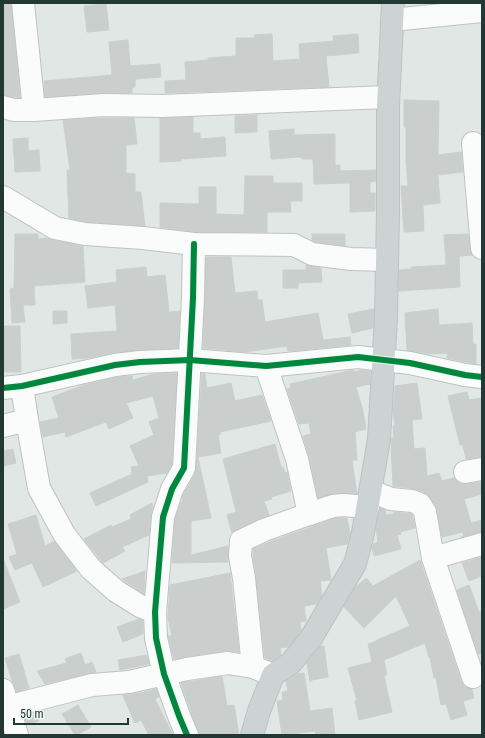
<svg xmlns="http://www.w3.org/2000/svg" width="485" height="738" font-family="'Roboto Condensed',sans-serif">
  <rect width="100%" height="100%" fill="#e1e7e4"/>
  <g fill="#cacfcd" stroke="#cad0cd">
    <path d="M 3,3 L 11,3 L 20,98 L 3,95 Z"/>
    <path d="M 106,4 L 109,30 L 87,32 L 84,6 Z"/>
    <path d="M 272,34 L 273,61 L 300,59 L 299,44 L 334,41 L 333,36 L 358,34 L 359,53 L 326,56 L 329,87 L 165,93 L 165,81 L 186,80 L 185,62 L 208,60 L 208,58 L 236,56 L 236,38 L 255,38 L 254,35 Z"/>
    <path d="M 128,40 L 130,66 L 160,64 L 161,77 L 135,79 L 135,87 L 132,88 L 132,93 L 103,93 L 45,97 L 44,81 L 112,75 L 109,42 Z"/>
    <path d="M 404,100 L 439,101 L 438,155 L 461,152 L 463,172 L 438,175 L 440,203 L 423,205 L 424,231 L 404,232 L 401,186 L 408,186 L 406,161 L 406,127 L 404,127 Z"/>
    <path d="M 257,115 L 257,132 L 235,133 L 235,116 Z"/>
    <path d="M 193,117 L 193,133 L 200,133 L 200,139 L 225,137 L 226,156 L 181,159 L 181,161 L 160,162 L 160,118 Z"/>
    <path d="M 104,118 L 134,118 L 137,144 L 126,145 L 126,173 L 135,174 L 135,192 L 141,192 L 145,226 L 87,222 L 69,218 L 67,170 L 70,170 L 63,120 Z"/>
    <path d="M 294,129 L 294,135 L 335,134 L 335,165 L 340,165 L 340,171 L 376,170 L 376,181 L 370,182 L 370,193 L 375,193 L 375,211 L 350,212 L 350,183 L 314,184 L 313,159 L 302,159 L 302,157 L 271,159 L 269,131 Z"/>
    <path d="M 28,138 L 28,151 L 39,150 L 40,171 L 15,172 L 13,139 Z"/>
    <path d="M 245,176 L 273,176 L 273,183 L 302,183 L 302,201 L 290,201 L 291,212 L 267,212 L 267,232 L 196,232 L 160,227 L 160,203 L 199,204 L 199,187 L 216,187 L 216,214 L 244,215 Z"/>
    <path d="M 15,234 L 38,234 L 38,239 L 47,238 L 53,240 L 83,246 L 85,282 L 34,286 L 35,305 L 23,305 L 25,322 L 12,323 L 10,289 L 14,288 Z"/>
    <path d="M 312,234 L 345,234 L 345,246 L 316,242 L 312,240 Z"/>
    <path d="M 468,234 L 470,249 L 472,255 L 459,256 L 460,287 L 399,291 L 399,270 L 411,269 L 411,267 L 446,265 L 444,235 Z"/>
    <path d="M 206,257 L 231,257 L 235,293 L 257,291 L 258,300 L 262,300 L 265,322 L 318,313 L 323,340 L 350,337 L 351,345 L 288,351 L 287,346 L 245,352 L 203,348 Z"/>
    <path d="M 306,265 L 321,268 L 322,282 L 298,283 L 298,288 L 283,288 L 283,270 L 306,270 Z"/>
    <path d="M 146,267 L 147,277 L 165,275 L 169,312 L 180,311 L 178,348 L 139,350 L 112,353 L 87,358 L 72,359 L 71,334 L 117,331 L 115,305 L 88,308 L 85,286 L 117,282 L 116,270 Z"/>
    <path d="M 374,309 L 373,328 L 352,333 L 348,314 Z"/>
    <path d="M 438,309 L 439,325 L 472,323 L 473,344 L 476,344 L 476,364 L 447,358 L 447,353 L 430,354 L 407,350 L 405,313 Z"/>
    <path d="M 53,311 L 67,311 L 67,323 L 53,324 Z"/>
    <path d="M 3,326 L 20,326 L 21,372 L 3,372 Z"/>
    <path d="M 353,370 L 354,372 L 363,370 L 370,371 L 370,384 L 356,387 L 363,411 L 366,429 L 355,432 L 357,460 L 352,460 L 357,494 L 344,493 L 332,494 L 318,498 L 309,456 L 303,436 L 311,434 L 309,423 L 299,424 L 287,389 L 291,388 L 290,384 Z"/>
    <path d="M 177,373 L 172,464 L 167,473 L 147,476 L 148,482 L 96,506 L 90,493 L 132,474 L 131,467 L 139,466 L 130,446 L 154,435 L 149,422 L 159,418 L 153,396 L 126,403 L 133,418 L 109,429 L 106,422 L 66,437 L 65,432 L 43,437 L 40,422 L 59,418 L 52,397 L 84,385 L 117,377 L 132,376 L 133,380 L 153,374 Z"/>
    <path d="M 202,373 L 205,374 L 207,388 L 231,383 L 235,401 L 262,395 L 271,421 L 220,432 L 221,434 L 218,435 L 221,453 L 198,457 L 211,518 L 191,521 L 191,555 L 228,546 L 228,562 L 172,563 L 175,519 L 181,502 L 183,502 L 182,497 L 184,494 L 195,474 L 196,469 Z"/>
    <path d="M 417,383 L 422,419 L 412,420 L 414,449 L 425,448 L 427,476 L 439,473 L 442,481 L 454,478 L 456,480 L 461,484 L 467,484 L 482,482 L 482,494 L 464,499 L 471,523 L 482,520 L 482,532 L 461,537 L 464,536 L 462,532 L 442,537 L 437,510 L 430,497 L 424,492 L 416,489 L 393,486 L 391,444 L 392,438 L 394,438 L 393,426 L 395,425 L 393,413 L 395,386 Z"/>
    <path d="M 467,392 L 469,400 L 482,398 L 482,457 L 466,459 L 463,445 L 460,445 L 448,396 Z"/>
    <path d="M 275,444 L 281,467 L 283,467 L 285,473 L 287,472 L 291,491 L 271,497 L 272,499 L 264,501 L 269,515 L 236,530 L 232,533 L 227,515 L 236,512 L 223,459 Z"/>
    <path d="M 13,449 L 16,463 L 3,466 L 3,451 Z"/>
    <path d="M 152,503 L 153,506 L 151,516 L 149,535 L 122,547 L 125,551 L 103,563 L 84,539 L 111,525 L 112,527 L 131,519 L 130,515 Z"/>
    <path d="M 380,508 L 385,510 L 386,515 L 394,514 L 394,512 L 412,514 L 415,528 L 400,532 L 401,534 L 397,535 L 401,549 L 374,556 L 372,548 L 373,544 L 378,542 L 376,529 Z"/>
    <path d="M 36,515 L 45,546 L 54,541 L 77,571 L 43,587 L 32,563 L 15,570 L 9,557 L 17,554 L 8,524 Z"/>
    <path d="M 336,518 L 347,518 L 350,533 L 347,544 L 326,548 L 331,580 L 320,581 L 322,595 L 317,604 L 304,606 L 306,621 L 300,622 L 301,631 L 288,647 L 280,648 L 281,655 L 272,661 L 265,658 L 256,577 L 253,555 L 253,549 L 269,542 Z"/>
    <path d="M 482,557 L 482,576 L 469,581 L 462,563 Z"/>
    <path d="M 420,560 L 461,681 L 465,687 L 472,689 L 474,698 L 463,701 L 467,715 L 451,720 L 446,704 L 441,705 L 436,678 L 434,678 L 430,657 L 429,658 L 425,643 L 384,660 L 387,675 L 384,676 L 392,712 L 359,720 L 355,701 L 357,701 L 348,668 L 372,662 L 368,644 L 377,641 L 377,640 L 410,626 L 396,596 L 364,628 L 344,607 L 355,588 L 366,578 L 373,586 Z"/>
    <path d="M 3,561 L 4,561 L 20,602 L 3,609 Z"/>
    <path d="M 145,571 L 144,594 L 122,579 Z"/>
    <path d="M 230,573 L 239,652 L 226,651 L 174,659 L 168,636 L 172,636 L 168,618 L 170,585 Z"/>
    <path d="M 469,585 L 479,612 L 482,611 L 482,653 L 478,654 L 457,590 Z"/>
    <path d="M 139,619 L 142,620 L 143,622 L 143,634 L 123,642 L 117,627 Z"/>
    <path d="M 320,646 L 324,646 L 328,677 L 312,680 L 310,682 L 307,663 Z"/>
    <path d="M 81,653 L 85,665 L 92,662 L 96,672 L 45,684 L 37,671 L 67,663 L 65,659 Z"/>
    <path d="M 19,654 L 29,688 L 17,692 L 12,681 L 5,658 Z"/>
    <path d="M 147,655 L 149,664 L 120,670 L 118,660 Z"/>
    <path d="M 304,673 L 310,711 L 332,708 L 335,735 L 316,735 L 315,731 L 282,735 L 277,701 L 283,700 L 282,692 L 288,691 L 286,681 L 297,674 Z"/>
    <path d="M 222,676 L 227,706 L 234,705 L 239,735 L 199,735 L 181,683 Z"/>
    <path d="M 156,689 L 159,697 L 155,699 L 173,735 L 149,735 L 141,720 L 135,723 L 123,696 L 123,695 L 140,693 Z"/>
    <path d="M 78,705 L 91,727 L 77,735 L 75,735 L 62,714 Z"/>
    <path d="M 36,712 L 39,721 L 27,725 L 24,715 Z"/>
  </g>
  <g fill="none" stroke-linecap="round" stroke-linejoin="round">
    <defs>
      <g id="minor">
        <path d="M 23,3 L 34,110"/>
        <path d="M 392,20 L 482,11"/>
        <path d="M 3,107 L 14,110 L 34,110 L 104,105 L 162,106 L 388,97"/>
        <path d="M 473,143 L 482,248"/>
        <path d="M 3,197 L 55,228 L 85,234 L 143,238 L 194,244 L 294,245 L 312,254 L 351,259 L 387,260"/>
        <path d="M 266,366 L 297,459 L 309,514 L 333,506 L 343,505 L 368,507"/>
        <path d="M 22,386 L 27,420 L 39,488 L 64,534 L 91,569 L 116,591 L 140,606 L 155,612"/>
        <path d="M 3,388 L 22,386 L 115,365 L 140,362 L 190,360 L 266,366 L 358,357 L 410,363 L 465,375 L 482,377"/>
        <path d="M 3,426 L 27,420"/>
        <path d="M 465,472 L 482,469"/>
        <path d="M 371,491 L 391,499 L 412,501 L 420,504 L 425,512 L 433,558 L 473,677"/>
        <path d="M 433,558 L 482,544"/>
        <path d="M 253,667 L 244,578 L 240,556 L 241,541 L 264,530 L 309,514"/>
        <path d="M 3,690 L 17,735"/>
        <path d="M 3,708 L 92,685 L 129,682 L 187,669 L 228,663 L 253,667 L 273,675"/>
        <path d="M 187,735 L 179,716 L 164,674 L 156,638 L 155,612 L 163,517 L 172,489 L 184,468 L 193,298 L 194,244"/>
      </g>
      <path id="major" d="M 252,735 L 259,711 L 273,675 L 291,663 L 311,638 L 355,564 L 363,533 L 379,439 L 386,317 L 388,213 L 388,107 L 393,3"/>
    </defs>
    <use href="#minor" stroke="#bec3c1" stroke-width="24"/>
    <use href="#major" stroke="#bcc3c1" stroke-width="24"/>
    <use href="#minor" stroke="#fafbfb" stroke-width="22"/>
    <use href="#major" stroke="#cdd3d2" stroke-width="22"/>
    <defs>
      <g id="cycleway">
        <path d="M 3,388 L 22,386 L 115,365 L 140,362 L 190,360 L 266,366 L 358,357 L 410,363 L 465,375 L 482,377"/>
        <path d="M 187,735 L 179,716 L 164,674 L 156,638 L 155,612 L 163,517 L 172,489 L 184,468 L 193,298 L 194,244"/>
      </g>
    </defs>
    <use href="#cycleway" stroke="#eff6f3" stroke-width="8"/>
    <use href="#cycleway" stroke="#00873e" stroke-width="6"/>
  </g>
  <rect width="485" height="738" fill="none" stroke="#213833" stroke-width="8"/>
  <path d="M14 718v6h114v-6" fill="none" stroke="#213833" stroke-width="2"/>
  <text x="20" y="718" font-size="12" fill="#213833" stroke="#eff6f3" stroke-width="3" paint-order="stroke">50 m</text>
</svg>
